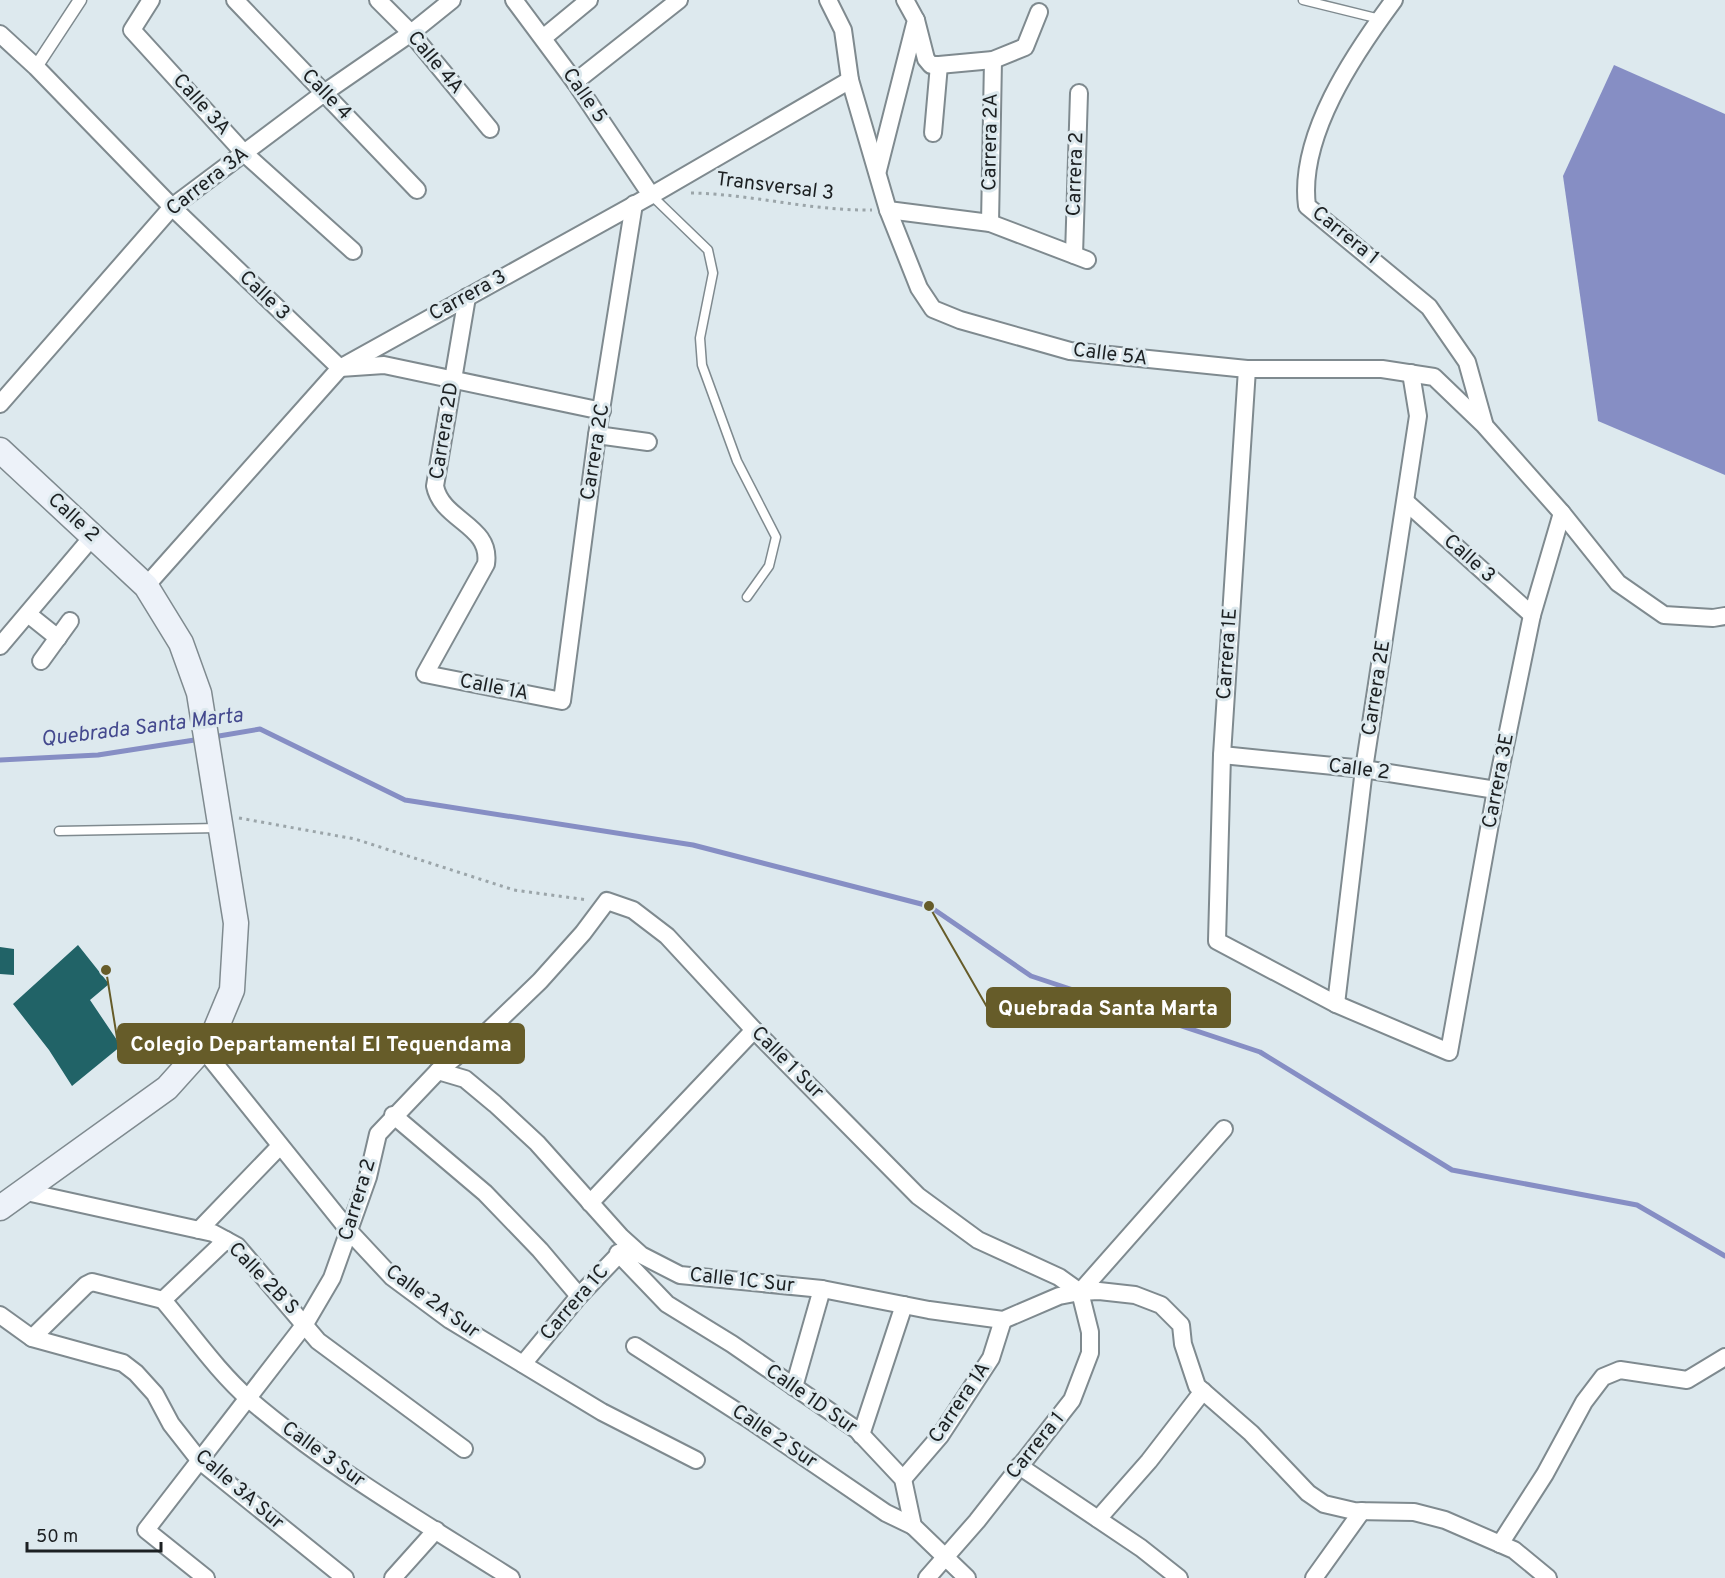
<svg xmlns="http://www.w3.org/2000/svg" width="1725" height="1578" font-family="Overpass,sans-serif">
  <rect width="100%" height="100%" fill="#dde9ee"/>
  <path fill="#868ec4" d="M 1614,65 L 1725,114 L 1725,475 L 1598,421 L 1563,176 Z"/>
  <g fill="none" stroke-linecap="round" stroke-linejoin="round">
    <g stroke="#868ec4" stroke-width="5">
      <path d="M 213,737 L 260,729 L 405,800 L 693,845 L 929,906 L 1031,976 L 1260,1052 L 1452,1170 L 1637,1205 L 1725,1256"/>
      <path d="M 0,760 L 98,755 L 201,739"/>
    </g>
  </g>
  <g fill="#216367">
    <path d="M 78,945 L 109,984 L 90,1000 L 121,1046 L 72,1086 L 49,1050 L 13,1004 Z"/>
    <path d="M 0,947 L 14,949 L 14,975 L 0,974 Z"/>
  </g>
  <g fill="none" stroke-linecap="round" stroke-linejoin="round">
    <defs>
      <g id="service">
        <path d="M 1303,0 L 1380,19"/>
        <path d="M 651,195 L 708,250 L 713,273 L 700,338 L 702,365 L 737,461 L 776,537 L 769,566 L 747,597"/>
        <path d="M 59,831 L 218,828"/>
      </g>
      <path id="pedestrian" d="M 36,67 L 80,0"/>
      <g id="minor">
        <path d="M 151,0 L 132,30 L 244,153 L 353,251"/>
        <path d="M 235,0 L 417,190"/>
        <path d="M 378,0 L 411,33 L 490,129"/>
        <path d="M 514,0 L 575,82 L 651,195"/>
        <path d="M 828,0 L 843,30 L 850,80 L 888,210 L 919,288 L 933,309 L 960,320 L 1070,351 L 1247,369 L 1382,369 L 1434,377 L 1484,425 L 1562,513 L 1618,583 L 1664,615 L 1713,618 L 1725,616"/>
        <path d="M 1394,0 C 1354,54 1298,136 1307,206 L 1429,307 L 1467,362 L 1484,423"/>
        <path d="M 916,20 L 926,59 L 931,65 L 939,65 L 993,60 L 1025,47 L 1039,12"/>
        <path d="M 0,34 L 36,67 L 172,207 L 340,368 L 384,365 L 602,411"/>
        <path d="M 543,38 L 589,0"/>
        <path d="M 575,82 L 679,0"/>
        <path d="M 933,133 L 939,65"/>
        <path d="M 878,170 L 916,20 L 905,0"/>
        <path d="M 888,210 L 990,223 L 1087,260"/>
        <path d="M 990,223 L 993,60"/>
        <path d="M 1074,255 L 1079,93"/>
        <path d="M 467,297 L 435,486 C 442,521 492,525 486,564 L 425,674 L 562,701 L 597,435 L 634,204"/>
        <path d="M 1247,369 L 1222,755 L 1217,941 L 1336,1004 L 1449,1052 L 1496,790 L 1532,615 L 1562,513"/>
        <path d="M 0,404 L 172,207 L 324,93 L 411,33 L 452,0"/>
        <path d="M 597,435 L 648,442"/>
        <path d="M 1406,502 L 1532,615"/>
        <path d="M 146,586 L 340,368 L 659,191 L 850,80"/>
        <path d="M 28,614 L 58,638"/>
        <path d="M 0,646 L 93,536"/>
        <path d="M 41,661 L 70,621"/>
        <path d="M 1222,755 L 1364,769 L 1496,790"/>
        <path d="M 1336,1004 L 1364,769 L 1418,416 L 1411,373"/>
        <path d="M 203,1049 L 350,1232 L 392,1277 L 450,1320 L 602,1412 L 696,1460"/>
        <path d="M 438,1071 L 465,1079 L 495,1104 L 537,1143 L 621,1237 L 641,1255 L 680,1275 L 822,1289 L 929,1310 L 1003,1320 L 1059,1296 L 1080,1292 L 1099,1291 L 1135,1295 L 1161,1305 L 1181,1325 L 1183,1344 L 1197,1386 L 1251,1433 L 1308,1493 L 1324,1504 L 1354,1511 L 1414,1512 L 1445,1520 L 1514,1550 L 1548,1578"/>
        <path d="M 393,1115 L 485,1193 L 540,1250 L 579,1296"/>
        <path d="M 22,1191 L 213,1233 L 237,1246 L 318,1341 L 464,1449"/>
        <path d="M 590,1203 L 754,1030"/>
        <path d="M 199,1230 L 280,1146"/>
        <path d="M 618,1253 L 667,1304 L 732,1344 L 857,1430 L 903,1479 L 913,1526 L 967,1578"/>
        <path d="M 1080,1292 L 1224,1129"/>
        <path d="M 163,1300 C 191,1333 217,1371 250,1400 C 331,1469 421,1521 511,1578"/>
        <path d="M 163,1300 L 226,1240"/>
        <path d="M 0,1315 L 32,1338 L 123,1363 L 136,1373 L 155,1394 L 171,1424 L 200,1461 L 345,1578"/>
        <path d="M 32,1338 L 86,1285 L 92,1282 L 163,1300"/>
        <path d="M 635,1346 L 747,1418 L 886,1513 L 913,1526"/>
        <path d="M 523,1364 L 579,1296 L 626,1247"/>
        <path d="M 794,1387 L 822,1289"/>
        <path d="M 861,1435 L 904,1305"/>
        <path d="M 1019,1466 L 1141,1548 L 1179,1578"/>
        <path d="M 903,1479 L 940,1436 L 991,1358 L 1003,1320"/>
        <path d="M 1098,1519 L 1149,1461 L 1203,1391"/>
        <path d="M 1500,1544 L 1545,1474 L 1584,1402 L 1603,1377 L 1620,1370 L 1687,1380 L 1725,1357"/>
        <path d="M 206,1578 L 146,1530 L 305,1324 L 332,1278 L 368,1177 L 378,1134 L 438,1071 L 488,1031 L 540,981 L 583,933 L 607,901 L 633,910 L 667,936 L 754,1030 L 918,1196 L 978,1240 L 1059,1277 L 1080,1292"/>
        <path d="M 393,1578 L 436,1530"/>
        <path d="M 927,1578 L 977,1521 L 1072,1400 L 1090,1353 L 1090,1332 L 1080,1292"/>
        <path d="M 1314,1578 L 1362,1511"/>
      </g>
      <path id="secondary" d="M 0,450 L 146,586 L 181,643 L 199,693 L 236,923 L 232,990 L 212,1038 L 167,1088 L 0,1208"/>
    </defs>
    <use href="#service" stroke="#7f8a8f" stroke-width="11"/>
    <use href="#pedestrian" stroke="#7f8a8f" stroke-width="15"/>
    <use href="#minor" stroke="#7f8a8f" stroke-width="20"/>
    <use href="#secondary" stroke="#7f8a8f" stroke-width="27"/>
    <g stroke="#9ba5a9" stroke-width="3" stroke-dasharray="3 4.5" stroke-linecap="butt">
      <path d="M 691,193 C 752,194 810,211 872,210"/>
      <path d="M 239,818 L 355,839 L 514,890 L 588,900"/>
    </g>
    <use href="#service" stroke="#fff" stroke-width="8"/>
    <use href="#pedestrian" stroke="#fff" stroke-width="12"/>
    <use href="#minor" stroke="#fff" stroke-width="16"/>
    <use href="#secondary" stroke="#edf2f9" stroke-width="24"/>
  </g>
  <g text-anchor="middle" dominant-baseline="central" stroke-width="6" stroke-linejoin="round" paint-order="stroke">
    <g font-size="20" fill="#1c2022" stroke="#dde9ee">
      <text transform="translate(435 63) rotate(50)">Calle 4A</text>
      <text transform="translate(326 95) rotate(46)">Calle 4</text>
      <text transform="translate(584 96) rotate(55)">Calle 5</text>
      <text transform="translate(201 105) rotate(48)">Calle 3A</text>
      <text transform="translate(991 142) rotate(-89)">Carrera 2A</text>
      <text transform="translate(1076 174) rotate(-88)">Carrera 2</text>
      <text transform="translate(208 182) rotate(-38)">Carrera 3A</text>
      <text transform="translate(775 187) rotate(7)">Transversal 3</text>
      <text transform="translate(1345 236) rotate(39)">Carrera 1</text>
      <text transform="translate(264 296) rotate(44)">Calle 3</text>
      <text transform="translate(468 296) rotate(-29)">Carrera 3</text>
      <text transform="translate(1110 355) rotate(7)">Calle 5A</text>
      <text transform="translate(445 431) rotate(-81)">Carrera 2D</text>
      <text transform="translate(596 452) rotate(-81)">Carrera 2C</text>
      <text transform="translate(73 518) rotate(43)">Calle 2</text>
      <text transform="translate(1469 559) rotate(42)">Calle 3</text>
      <text transform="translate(1228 654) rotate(-86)">Carrera 1E</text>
      <text transform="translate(494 688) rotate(11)">Calle 1A</text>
      <text transform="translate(1377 688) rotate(-81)">Carrera 2E</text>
      <text transform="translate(1359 770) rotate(7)">Calle 2</text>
      <text transform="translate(1499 781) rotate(-79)">Carrera 3E</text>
      <text transform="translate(787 1063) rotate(45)">Calle 1 Sur</text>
      <text transform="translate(358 1200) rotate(-73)">Carrera 2</text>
      <text transform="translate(263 1279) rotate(46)">Calle 2B S</text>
      <text transform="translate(742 1281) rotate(6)">Calle 1C Sur</text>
      <text transform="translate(432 1302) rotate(36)">Calle 2A Sur</text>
      <text transform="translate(575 1303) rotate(-49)">Carrera 1C</text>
      <text transform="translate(811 1400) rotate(35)">Calle 1D Sur</text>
      <text transform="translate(960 1403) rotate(-56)">Carrera 1A</text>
      <text transform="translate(774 1437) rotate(34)">Calle 2 Sur</text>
      <text transform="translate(1036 1446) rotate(-51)">Carrera 1</text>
      <text transform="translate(323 1455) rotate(36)">Calle 3 Sur</text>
      <text transform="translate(239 1490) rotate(41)">Calle 3A Sur</text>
    </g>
    <g font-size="21" font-style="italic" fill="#44498e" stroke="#dde9ee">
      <text transform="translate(142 728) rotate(-7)">Quebrada Santa Marta</text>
    </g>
  </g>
  <path fill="none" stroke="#665c29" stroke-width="2" d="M929 906L987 1007M106 970L118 1044"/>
  <g fill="#665c29" stroke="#dde9ee" stroke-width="2">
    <circle cx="929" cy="906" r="6"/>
    <circle cx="106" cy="970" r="6"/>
  </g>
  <g fill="#665c29" stroke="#665c29" stroke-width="2">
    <rect x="987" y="988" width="243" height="39" rx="6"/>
    <rect x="118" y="1024" width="406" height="39" rx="6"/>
  </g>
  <g font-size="21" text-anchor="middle" font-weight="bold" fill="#fff">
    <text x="1108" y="1015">Quebrada Santa Marta</text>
    <text x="321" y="1051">Colegio Departamental El Tequendama</text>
  </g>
  <path d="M27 1542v9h134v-9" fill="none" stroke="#1c2022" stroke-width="3"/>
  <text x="36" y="1542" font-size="18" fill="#1c2022" stroke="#dde9ee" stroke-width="4.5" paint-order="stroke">50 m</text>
</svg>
